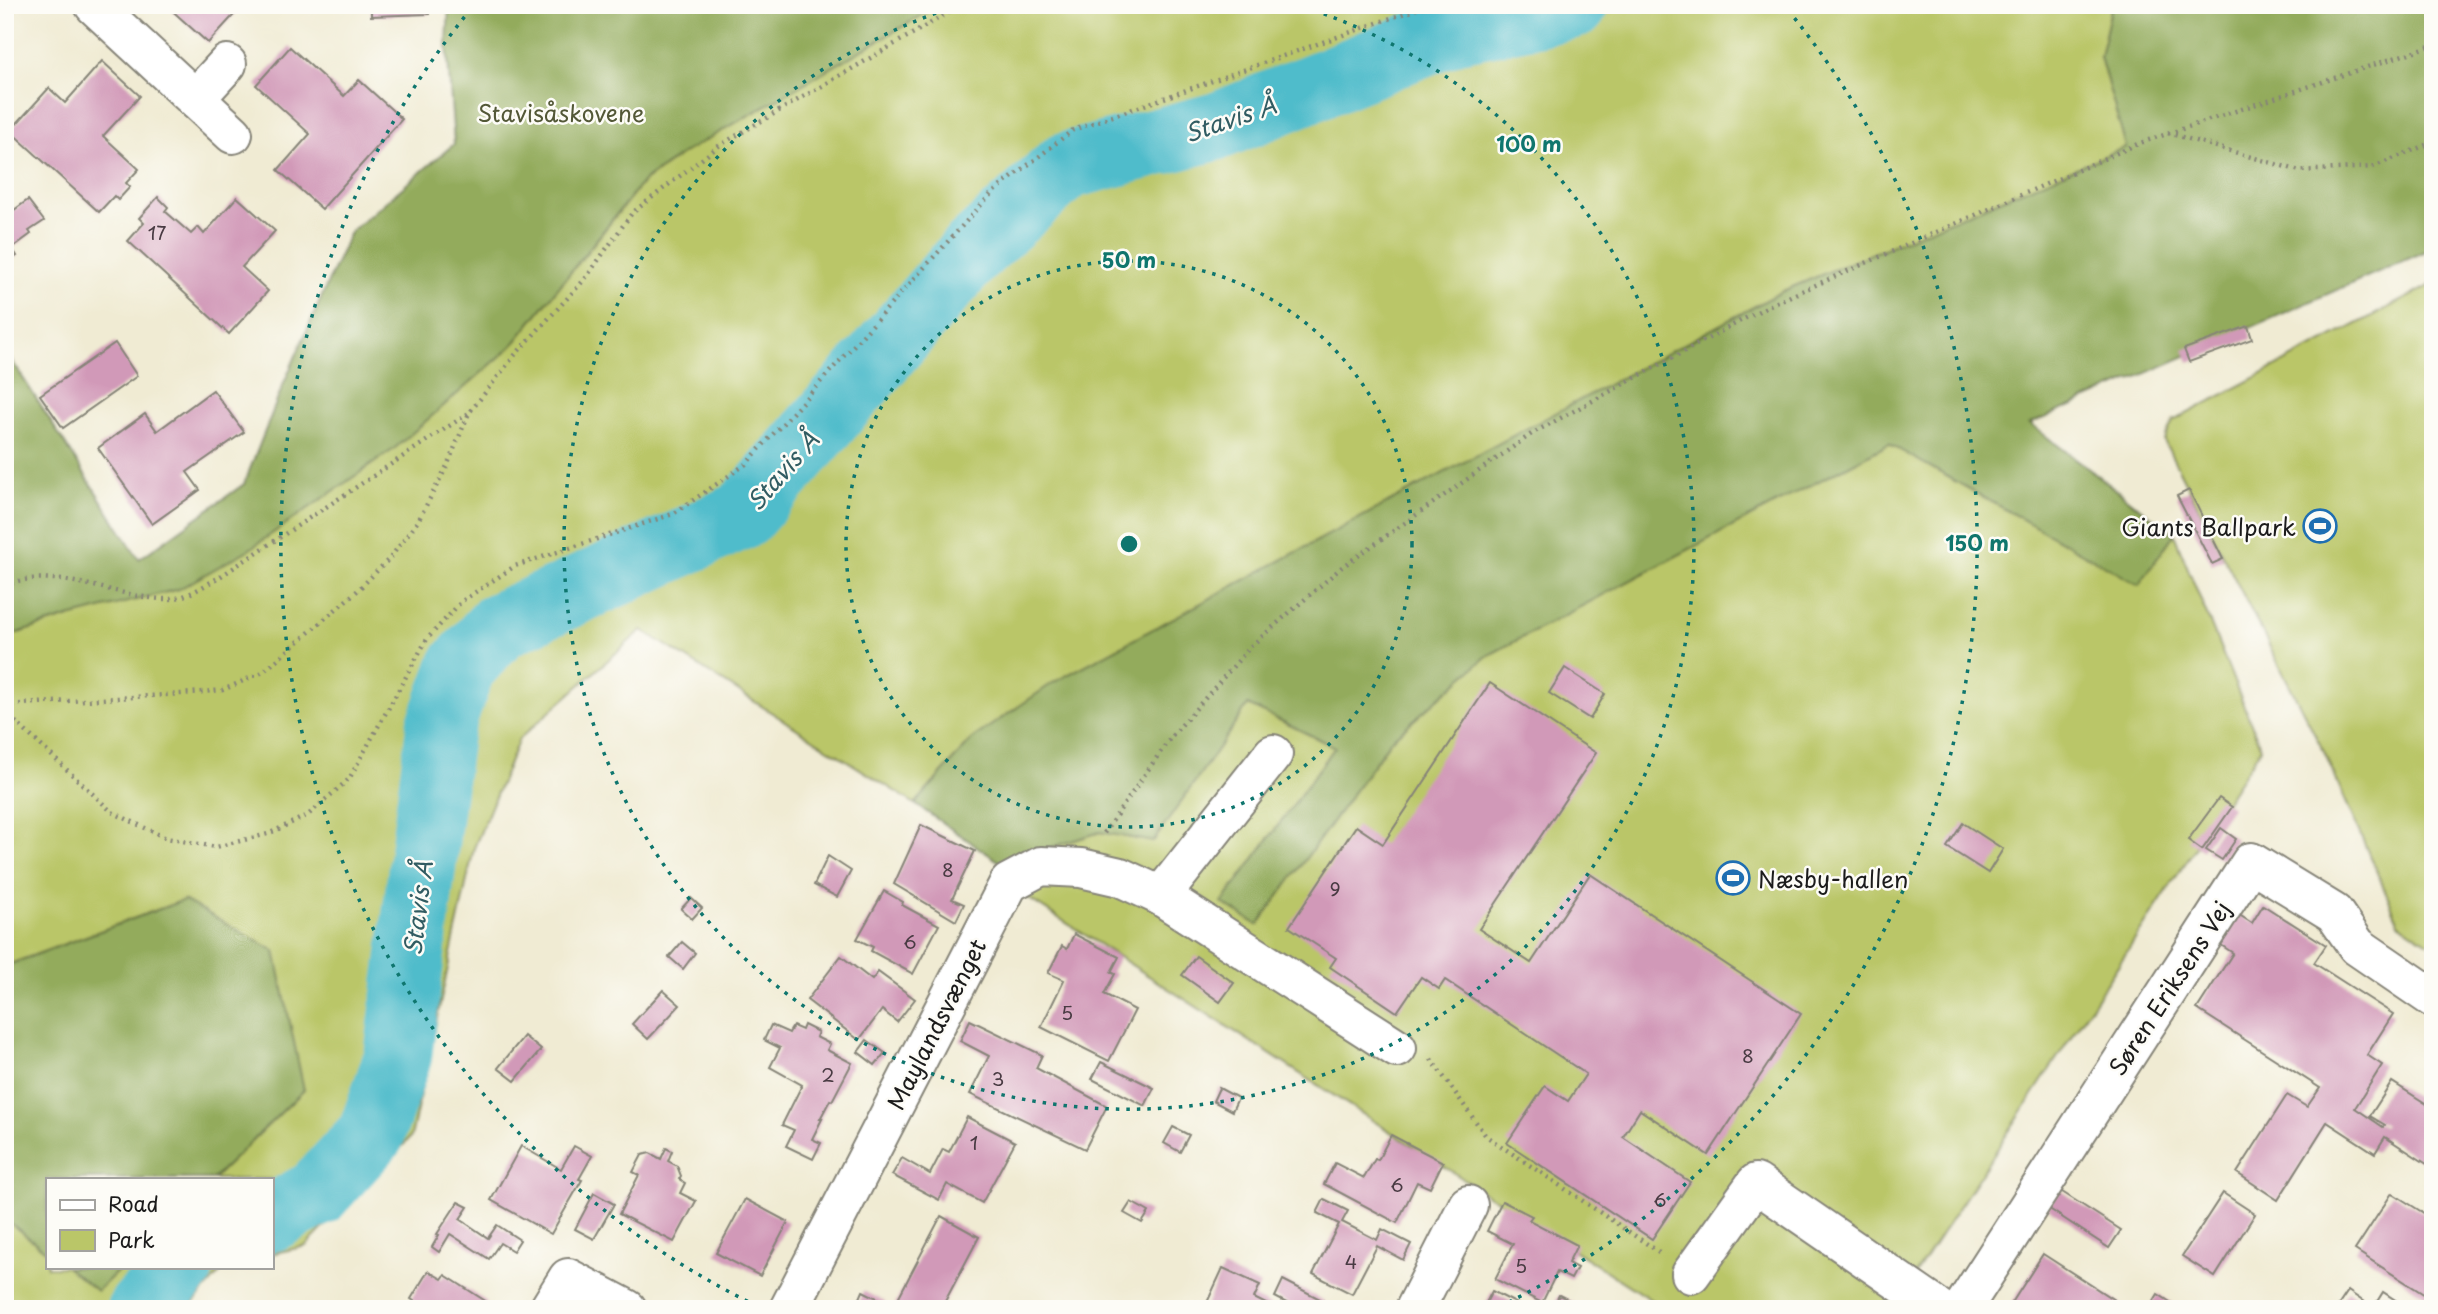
<svg xmlns="http://www.w3.org/2000/svg" width="2438" height="1314" font-family="'Playpen Sans',sans-serif">
  <rect width="100%" height="100%" fill="#fdfcf7"/>
  <filter id="ink" filterUnits="userSpaceOnUse"><feTurbulence type="fractalNoise" baseFrequency=".0143" numOctaves="2"/><feDisplacementMap in="SourceGraphic" scale="14" xChannelSelector="R" yChannelSelector="G"/><feConvolveMatrix kernelMatrix="1 2 1 2 8 2 1 2 1" color-interpolation-filters="sRGB"/></filter>
  <filter id="wash" filterUnits="userSpaceOnUse"><feTurbulence type="fractalNoise" baseFrequency=".00686" numOctaves="4" result="noise"/><feDisplacementMap in="SourceGraphic" scale="28" xChannelSelector="R" yChannelSelector="G"/><feGaussianBlur stdDeviation="1.57" result="paint"/><feColorMatrix in="noise" values="0 0 0 0 0 0 0 0 0 0 0 0 0 0 0 0 0 1.4 0 .05"/><feComposite in="paint" operator="in"/></filter>
  <g filter="url(#wash)">
    <rect width="100%" height="100%" fill="#f0ebd3"/>
    <g fill="#bac668" stroke="#6b7142" stroke-width="2">
      <path d="M 940,5 L 2112,5 L 2100,57 L 2127,147 L 1783,291 L 973,738 L 915,804 L 642,630 L 519,739 L 474,848 L 411,1137 L 306,1246 L 271,1254 L 271,1179 L 213,1179 L 304,1090 L 184,900 L 5,966 L 5,637 L 69,617 L 511,347 L 643,182 L 685,152 Z"/>
      <path d="M 2433,284 L 2433,946 L 2399,923 L 2326,756 L 2164,441 L 2173,421 Z"/>
      <path d="M 1890,443 L 2139,584 L 2174,534 L 2261,748 L 1892,1309 L 1665,1309 L 1020,893 L 1001,863 L 1100,832 L 1153,842 L 1248,705 L 1335,747 L 1223,903 L 1258,925 L 1391,740 L 1487,656 Z"/>
      <path d="M 5,1219 L 47,1252 L 47,1267 L 66,1267 L 97,1291 L 122,1267 L 225,1267 L 188,1309 L 5,1309 Z"/>
    </g>
    <g fill="#93ab5c" stroke="#58643c" stroke-width="2">
      <path d="M 449,5 L 940,5 L 685,152 L 643,181 L 511,347 L 394,449 L 250,549 L 179,589 L 69,617 L 5,637 L 5,350 L 139,559 L 244,484 L 284,383 L 350,232 L 454,144 L 447,44 Z"/>
      <path d="M 2112,5 L 2433,5 L 2433,248 L 2030,424 L 2174,534 L 2139,585 L 1889,444 L 1487,656 L 1391,740 L 1258,925 L 1222,903 L 1335,747 L 1248,705 L 1153,842 L 1100,832 L 1001,863 L 915,804 L 973,738 L 1054,682 L 1783,291 L 2126,147 L 2100,57 Z"/>
      <path d="M 184,900 L 275,951 L 304,1090 L 213,1179 L 47,1179 L 47,1252 L 5,1219 L 5,966 Z"/>
      <path d="M 66,1267 L 122,1267 L 97,1291 Z"/>
    </g>
    <g fill="none" stroke-linecap="round" stroke-linejoin="round">
      <g stroke="#50bccb" stroke-width="68">
        <path d="M 271,1218 L 317,1193 L 371,1134 L 398,1056 L 440,727 L 462,667 L 499,626 L 743,515 L 969,255 L 1066,166 L 1218,126 L 1454,30 L 1574,5"/>
        <path d="M 141,1309 L 180,1267"/>
      </g>
    </g>
    <g id="blocks">
      <g fill="#d199b8">
        <path d="M 166,5 L 243,5 L 208,43 Z"/>
        <path d="M 371,5 L 429,5 L 429,14 L 371,16 Z"/>
        <path d="M 290,47 L 344,96 L 359,80 L 402,119 L 322,209 L 278,170 L 310,134 L 256,85 Z"/>
        <path d="M 102,61 L 140,96 L 103,136 L 139,169 L 126,183 L 130,187 L 118,200 L 114,196 L 99,212 L 10,131 L 49,88 L 65,103 Z"/>
        <path d="M 5,197 L 14,210 L 28,200 L 44,221 L 29,231 L 31,234 L 12,248 L 17,256 L 5,264 Z"/>
        <path d="M 158,197 L 168,207 L 165,211 L 191,234 L 198,227 L 204,234 L 237,197 L 275,231 L 242,267 L 268,291 L 229,334 L 128,241 L 144,223 L 139,218 Z"/>
        <path d="M 2248,326 L 2252,339 L 2189,362 L 2184,349 Z"/>
        <path d="M 115,343 L 137,376 L 63,428 L 40,395 Z"/>
        <path d="M 213,390 L 244,432 L 187,472 L 200,490 L 152,524 L 98,448 L 145,414 L 157,431 Z"/>
        <path d="M 2189,490 L 2223,559 L 2212,564 L 2177,496 Z"/>
        <path d="M 1565,668 L 1605,694 L 1590,719 L 1549,693 Z"/>
        <path d="M 1490,683 L 1596,753 L 1479,929 L 1531,963 L 1590,874 L 1801,1014 L 1708,1155 L 1640,1110 L 1623,1137 L 1690,1182 L 1652,1239 L 1507,1143 L 1545,1086 L 1568,1101 L 1586,1074 L 1445,980 L 1439,989 L 1421,977 L 1397,1012 L 1330,967 L 1336,958 L 1289,927 L 1356,826 L 1383,844 Z"/>
        <path d="M 2219,798 L 2232,807 L 2202,850 L 2188,840 Z"/>
        <path d="M 1963,823 L 2003,849 L 1988,873 L 1947,847 Z"/>
        <path d="M 921,825 L 975,851 L 952,899 L 964,904 L 956,921 L 894,884 Z"/>
        <path d="M 2221,828 L 2236,839 L 2222,860 L 2206,850 Z"/>
        <path d="M 828,856 L 851,871 L 837,897 L 814,885 Z"/>
        <path d="M 884,891 L 903,902 L 902,905 L 939,925 L 913,974 L 871,951 L 873,947 L 857,939 Z"/>
        <path d="M 691,898 L 702,908 L 692,919 L 681,909 Z"/>
        <path d="M 2263,905 L 2326,945 L 2314,963 L 2393,1014 L 2367,1055 L 2382,1065 L 2355,1108 L 2383,1127 L 2385,1125 L 2370,1116 L 2392,1082 L 2433,1108 L 2433,1168 L 2385,1137 L 2375,1153 L 2327,1122 L 2278,1200 L 2237,1173 L 2287,1095 L 2307,1107 L 2320,1088 L 2197,1009 L 2233,953 L 2218,943 L 2236,913 L 2252,923 Z"/>
        <path d="M 1074,934 L 1119,957 L 1111,972 L 1115,974 L 1104,994 L 1135,1010 L 1109,1061 L 1041,1027 L 1064,980 L 1048,973 L 1062,946 L 1067,949 Z"/>
        <path d="M 682,942 L 695,953 L 683,969 L 669,957 Z"/>
        <path d="M 841,956 L 872,980 L 878,972 L 915,999 L 897,1022 L 882,1010 L 859,1040 L 807,1000 Z"/>
        <path d="M 1196,956 L 1234,983 L 1220,1002 L 1182,975 Z"/>
        <path d="M 663,990 L 680,1005 L 648,1039 L 632,1024 Z"/>
        <path d="M 970,1020 L 1042,1055 L 1036,1068 L 1107,1106 L 1085,1149 L 970,1094 L 989,1056 L 960,1041 Z"/>
        <path d="M 771,1025 L 789,1033 L 793,1026 L 802,1030 L 804,1025 L 818,1032 L 816,1037 L 830,1044 L 827,1050 L 852,1063 L 832,1101 L 830,1100 L 820,1119 L 822,1119 L 812,1139 L 821,1143 L 813,1159 L 786,1146 L 794,1130 L 782,1125 L 802,1085 L 770,1067 L 780,1048 L 764,1040 Z"/>
        <path d="M 524,1036 L 541,1050 L 515,1081 L 498,1068 Z"/>
        <path d="M 867,1040 L 885,1053 L 875,1065 L 858,1052 Z"/>
        <path d="M 1101,1062 L 1154,1088 L 1145,1106 L 1092,1079 Z"/>
        <path d="M 1219,1088 L 1238,1098 L 1232,1111 L 1213,1101 Z"/>
        <path d="M 967,1117 L 1015,1142 L 982,1203 L 947,1184 L 939,1200 L 892,1175 L 902,1158 L 930,1174 L 943,1149 L 949,1152 Z"/>
        <path d="M 1173,1127 L 1189,1135 L 1180,1152 L 1164,1143 Z"/>
        <path d="M 1391,1135 L 1443,1162 L 1430,1188 L 1417,1182 L 1397,1223 L 1324,1184 L 1335,1163 L 1364,1178 L 1375,1159 L 1378,1160 Z"/>
        <path d="M 521,1146 L 561,1169 L 574,1146 L 592,1156 L 579,1179 L 582,1180 L 551,1234 L 491,1200 Z"/>
        <path d="M 666,1148 L 672,1151 L 668,1161 L 677,1166 L 681,1176 L 679,1179 L 685,1183 L 680,1193 L 696,1201 L 674,1242 L 619,1214 L 639,1175 L 633,1172 L 642,1155 L 650,1153 L 661,1159 Z"/>
        <path d="M 2059,1190 L 2121,1230 L 2109,1248 L 2048,1208 Z"/>
        <path d="M 594,1193 L 614,1204 L 594,1239 L 575,1229 Z"/>
        <path d="M 2223,1193 L 2255,1214 L 2215,1277 L 2182,1256 Z"/>
        <path d="M 2392,1193 L 2433,1219 L 2433,1300 L 2355,1250 Z"/>
        <path d="M 745,1199 L 788,1222 L 760,1276 L 716,1253 Z"/>
        <path d="M 1324,1199 L 1348,1211 L 1342,1222 L 1377,1240 L 1382,1229 L 1411,1244 L 1403,1260 L 1377,1246 L 1352,1294 L 1313,1274 L 1339,1224 L 1317,1213 Z"/>
        <path d="M 1502,1201 L 1532,1216 L 1529,1220 L 1577,1245 L 1568,1263 L 1577,1268 L 1571,1279 L 1557,1272 L 1542,1303 L 1495,1279 L 1513,1244 L 1487,1231 Z"/>
        <path d="M 458,1202 L 468,1207 L 460,1219 L 488,1238 L 497,1225 L 520,1240 L 513,1251 L 500,1243 L 489,1259 L 450,1234 L 439,1252 L 432,1247 L 439,1235 L 437,1234 Z"/>
        <path d="M 1131,1202 L 1149,1212 L 1142,1223 L 1124,1213 Z"/>
        <path d="M 941,1216 L 979,1237 L 941,1309 L 903,1309 L 895,1304 Z"/>
        <path d="M 2043,1254 L 2128,1309 L 2008,1309 Z"/>
        <path d="M 1223,1268 L 1260,1285 L 1254,1298 L 1276,1309 L 1204,1309 Z"/>
        <path d="M 428,1271 L 442,1279 L 445,1275 L 487,1302 L 482,1309 L 426,1309 L 411,1299 Z"/>
        <path d="M 1283,1280 L 1324,1301 L 1321,1309 L 1298,1309 L 1275,1297 Z"/>
        <path d="M 863,1291 L 885,1302 L 882,1309 L 851,1309 L 854,1301 L 858,1303 Z"/>
        <path d="M 1492,1291 L 1527,1309 L 1483,1309 Z"/>
        <path d="M 2348,1291 L 2373,1308 L 2383,1292 L 2409,1309 L 2336,1309 Z"/>
        <path d="M 2158,1294 L 2181,1309 L 2149,1309 Z"/>
        <path d="M 1559,1295 L 1575,1303 L 1572,1309 L 1552,1309 Z"/>
      </g>
    </g>
  </g>
  <g filter="url(#ink)">
    <use href="#blocks" fill-opacity="0" stroke="#868478" stroke-width="2"/>
    <g fill="none" stroke-linecap="round" stroke-linejoin="round">
      <defs>
        <g id="minor">
          <path d="M 94,5 L 233,134"/>
          <path d="M 195,99 L 227,64"/>
          <path d="M 1161,896 L 1273,754"/>
          <path d="M 1691,1274 L 1756,1183 L 1939,1309"/>
          <path d="M 549,1309 L 568,1278 L 627,1309"/>
          <path d="M 789,1309 L 1009,883 L 1041,866 L 1081,868 L 1120,877 L 1161,896 L 1397,1048"/>
          <path d="M 1415,1309 L 1468,1205"/>
          <path d="M 1962,1309 L 2251,862 L 2334,913 L 2357,946 L 2433,998"/>
        </g>
      </defs>
      <use href="#minor" stroke="#868478" stroke-width="42"/>
      <g stroke="#868478" stroke-width="4.5" stroke-dasharray="2 5" stroke-linecap="butt">
        <path d="M 2168,133 L 2300,171 L 2373,167 L 2433,142"/>
        <path d="M 5,586 C 51,563 121,600 169,599 C 187,598 203,586 218,578 L 469,413"/>
        <path d="M 5,705 L 181,694 L 223,690 L 263,672 L 357,591 L 390,558 L 418,521 L 447,466 L 469,413 L 515,355 L 585,279 L 632,213 L 720,145 L 962,5"/>
        <path d="M 5,712 L 112,812 L 166,838 L 216,847 L 268,834 L 308,815 L 349,779 L 427,639 L 462,601 L 515,566 L 673,514 L 746,464 L 992,193 L 1073,130 L 1428,5"/>
        <path d="M 1104,833 L 1171,737 L 1251,646 L 1342,567 L 1533,433 L 1770,305 L 2140,143 L 2433,45"/>
        <path d="M 1431,1059 L 1486,1136 L 1662,1254"/>
      </g>
      <use href="#minor" stroke="#fff" stroke-width="38"/>
    </g>
  </g>
  <g fill="none" stroke="#0f766e" stroke-width="3.5" stroke-dasharray="3.5 7">
    <circle cx="1129" cy="544" r="283"/>
    <path d="M1304 7A565 565 0 1 1 954 7"/>
    <path d="M757 1306A848 848 0 0 1 470 10M1788 10A848 848 0 0 1 1501 1306"/>
  </g>
  <defs>
    <symbol id="stadium-ring" viewBox="-11 -11 22 22"><circle r="9.5" fill="#fdfcf7" stroke="#1f6fb2" stroke-width="1.5"/><path d="M0-5a6.5 5 0 1 0 0 10a6.5 5 0 1 0 0-10ZM-3.5-1.8h7v3.6h-7Z" fill="#1f6fb2"/></symbol>
  </defs>
  <g fill-rule="evenodd">
    <use href="#stadium-ring" x="2301" y="507" width="38" height="38"/>
    <use href="#stadium-ring" x="1714" y="859" width="38" height="38"/>
  </g>
  <g text-anchor="middle" dominant-baseline="central" stroke-width="5" stroke-linejoin="round" paint-order="stroke">
    <g font-size="19" fill="#493b43">
      <text x="157" y="232">17</text>
      <text x="948" y="869">8</text>
      <text x="1335" y="888">9</text>
      <text x="910" y="941">6</text>
      <text x="1067" y="1012">5</text>
      <text x="1748" y="1055">8</text>
      <text x="828" y="1074">2</text>
      <text x="998" y="1078">3</text>
      <text x="974" y="1142">1</text>
      <text x="1397" y="1184">6</text>
      <text x="1660" y="1199">6</text>
      <text x="1351" y="1261">4</text>
      <text x="1521" y="1265">5</text>
    </g>
    <g font-size="23" fill="#535837" stroke="#fdfcf7">
      <text x="561" y="112">Stavisåskovene</text>
    </g>
    <g font-size="23" fill="#1c1c1c" stroke="#fdfcf7" text-anchor="end">
      <text x="2296" y="526">Giants Ballpark</text>
      <text x="1758" y="878" text-anchor="start">Næsby-hallen</text>
    </g>
    <g font-size="23" fill="#1c1c1c" stroke="#fdfcf7">
      <text transform="translate(2169 988) rotate(-57)">Søren Eriksens Vej</text>
      <text transform="translate(936 1024) rotate(-63)">Maylandsvænget</text>
    </g>
    <g font-size="24" font-style="italic" fill="#315c62" stroke="#fdfcf7">
      <text transform="translate(1230 118) rotate(-19)">Stavis Å</text>
      <text transform="translate(782 470) rotate(-49)">Stavis Å</text>
      <text transform="translate(417 908) rotate(-83)">Stavis Å</text>
    </g>
  </g>
  <circle cx="1129" cy="544" r="10" fill="#0f766e" stroke="#fdfcf7" stroke-width="3.5"/>
  <g font-size="21" text-anchor="middle" font-weight="bold" fill="#0f766e" stroke="#fdfcf7" stroke-width="5" stroke-linejoin="round" paint-order="stroke">
    <text x="1529" y="152">100 m</text>
    <text x="1129" y="268">50 m</text>
    <text x="1977" y="551">150 m</text>
  </g>
  <rect width="2438" height="1314" fill="none" stroke="#fdfcf7" stroke-width="28"/>
  <rect x="46" y="1178" width="228" height="91" fill="#fdfcf7" stroke="#a3a29f" stroke-width="2"/>
  <rect x="60" y="1200" width="35" height="10" fill="#ffffff" stroke="#a3a29f" stroke-width="2"/>
  <text x="108" y="1212" font-size="21" fill="#1c1c1c">Road</text>
  <rect x="60" y="1230" width="35" height="21" fill="#bac668" stroke="#a3a29f" stroke-width="2"/>
  <text x="108" y="1248" font-size="21" fill="#1c1c1c">Park</text>
</svg>
